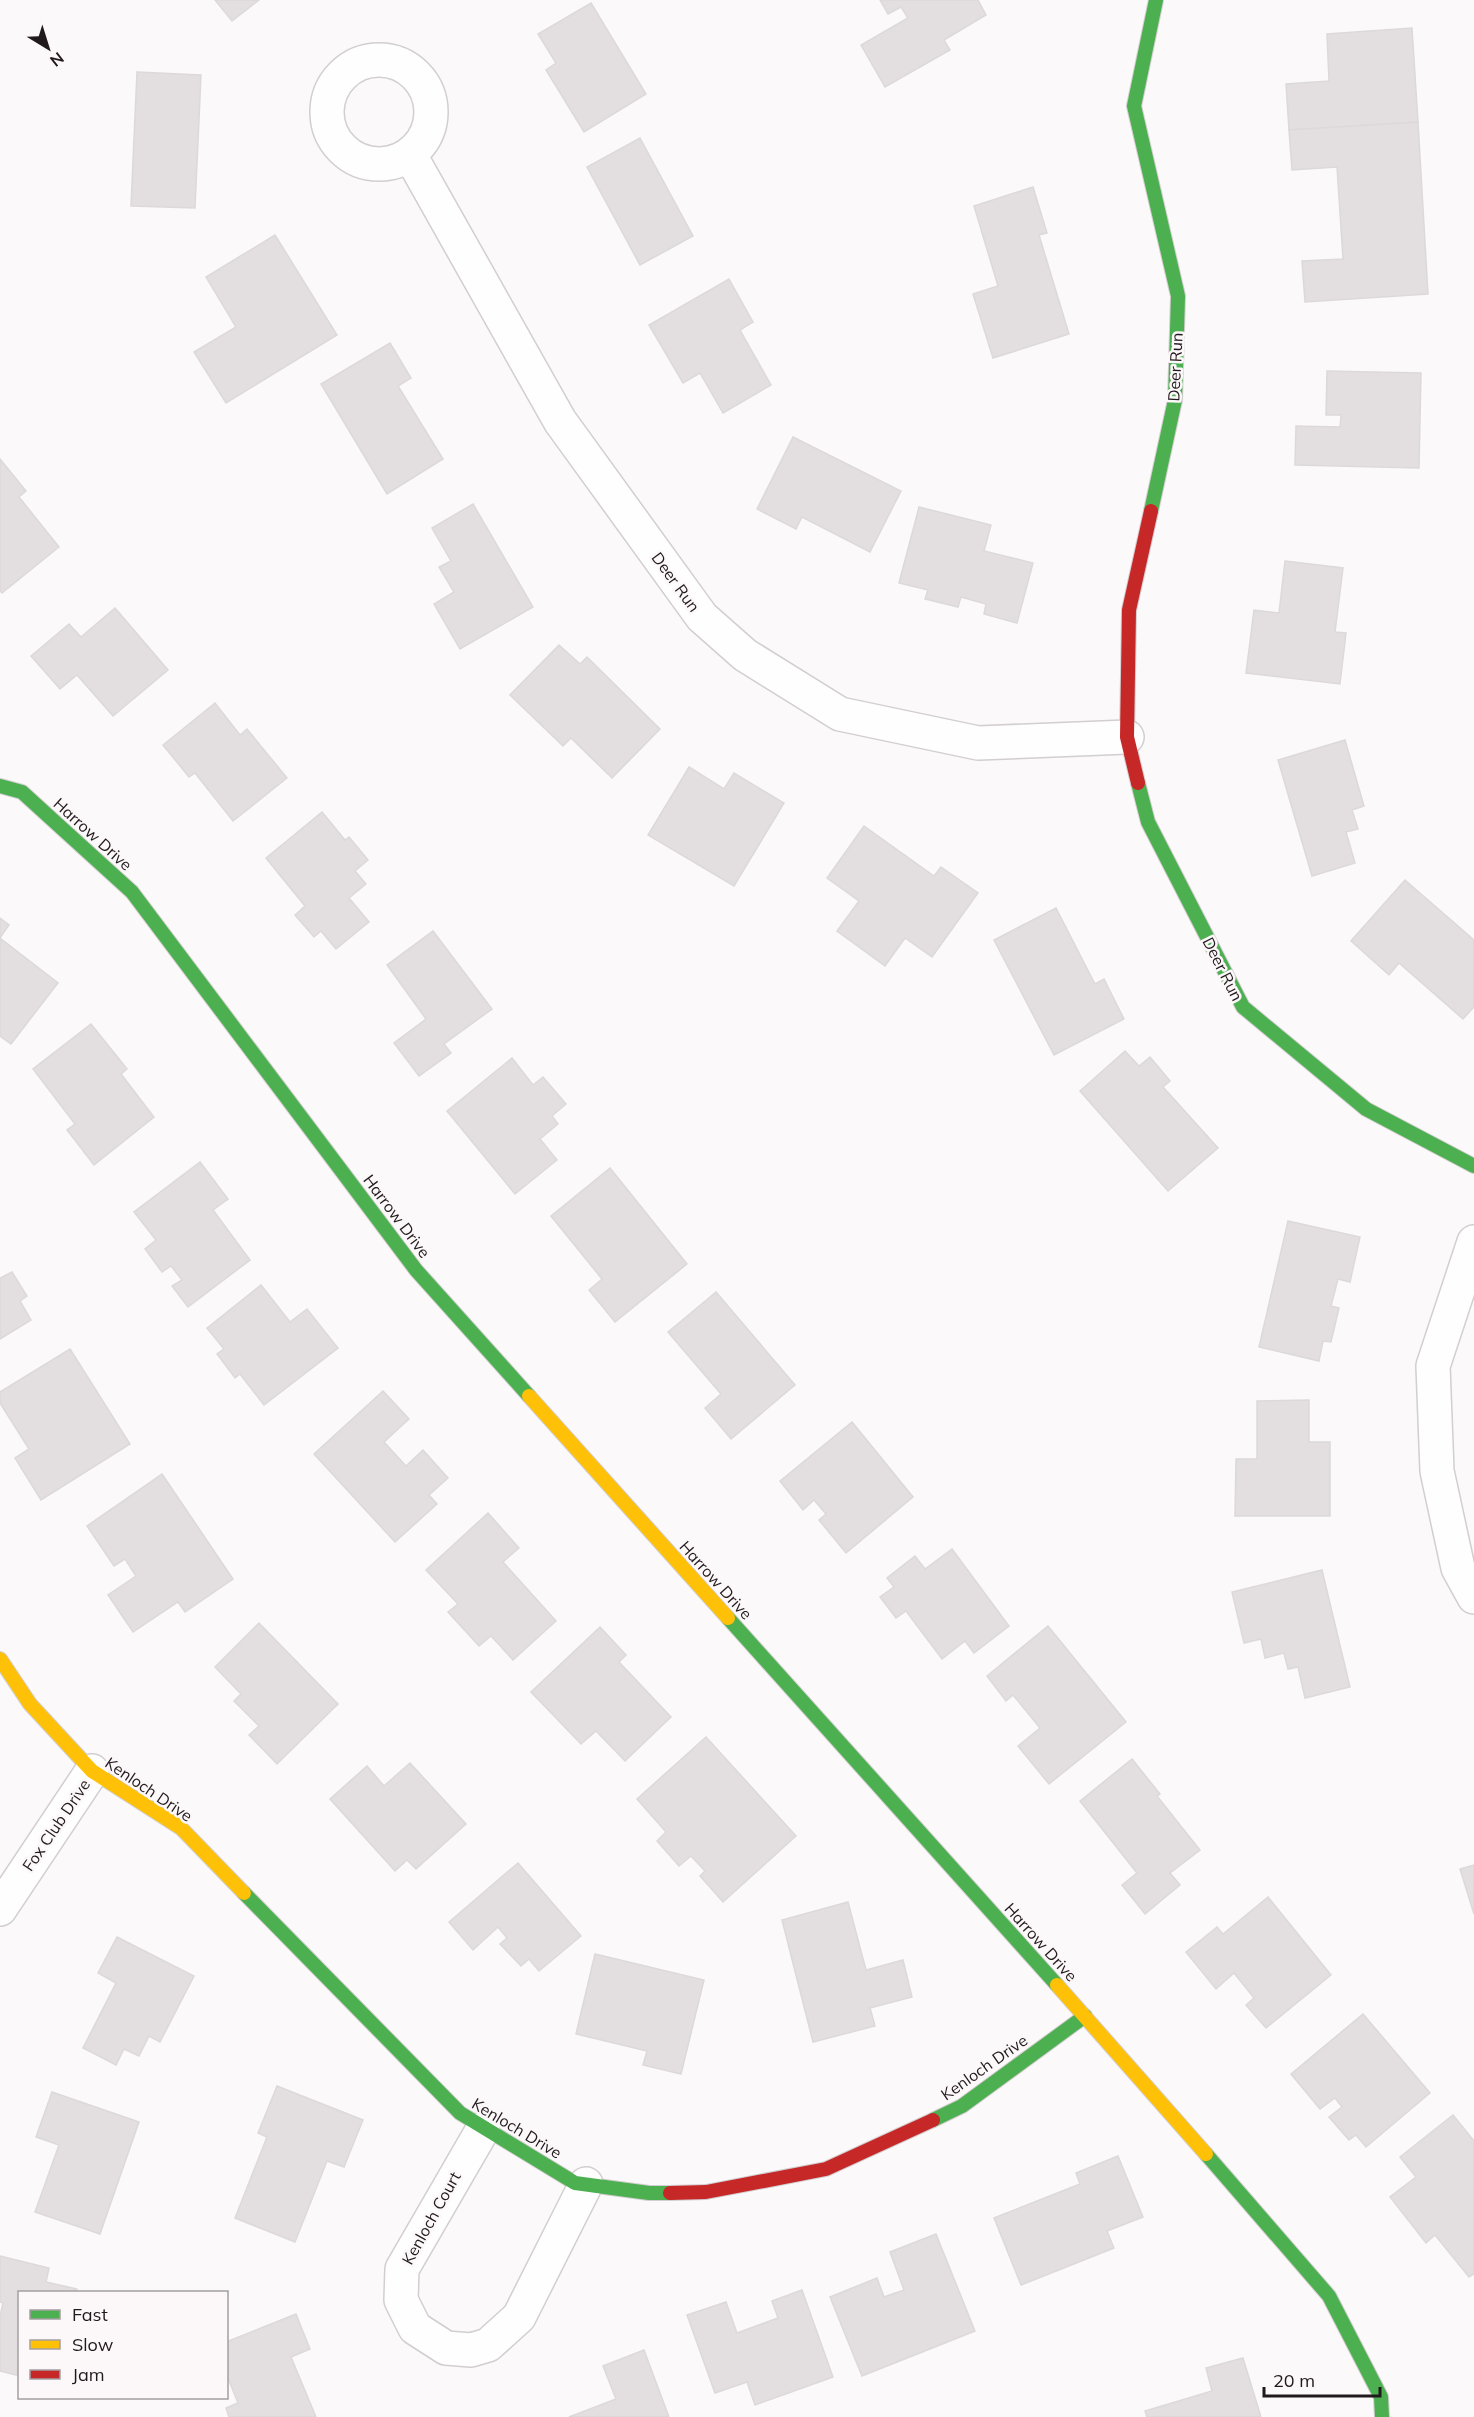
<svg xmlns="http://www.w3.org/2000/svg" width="1474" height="2417" font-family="Mulish,sans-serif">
  <rect width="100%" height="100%" fill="#fbf9fa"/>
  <g fill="#e3dedf" stroke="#ddd9da" stroke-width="1.5">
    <path d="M 215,0 L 259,0 L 232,21 Z"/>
    <path d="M 880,0 L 978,0 L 986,15 L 944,40 L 950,50 L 885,87 L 861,45 L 908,18 L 901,7 L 888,14 Z"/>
    <path d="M 591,3 L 646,94 L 584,132 L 546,70 L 556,63 L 538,34 Z"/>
    <path d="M 1412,28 L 1418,122 L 1289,130 L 1286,84 L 1329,81 L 1327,34 Z"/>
    <path d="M 137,72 L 201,75 L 195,208 L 131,206 Z"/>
    <path d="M 1418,122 L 1428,294 L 1305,302 L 1302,261 L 1343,259 L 1337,167 L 1292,170 L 1289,130 Z"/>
    <path d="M 640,138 L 693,236 L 640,265 L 587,167 Z"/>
    <path d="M 1033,187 L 1047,233 L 1039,235 L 1069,334 L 993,358 L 973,294 L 998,286 L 974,206 Z"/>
    <path d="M 275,235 L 337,335 L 226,403 L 194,352 L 236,327 L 206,277 Z"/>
    <path d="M 729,279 L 753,322 L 740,330 L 771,385 L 723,413 L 700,373 L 683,383 L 649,325 Z"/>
    <path d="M 390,343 L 411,378 L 398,386 L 443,459 L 387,494 L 321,384 Z"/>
    <path d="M 1327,371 L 1421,373 L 1419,468 L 1295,465 L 1296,426 L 1340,427 L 1341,415 L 1326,415 Z"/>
    <path d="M 793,437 L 901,491 L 870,552 L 802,517 L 796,529 L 757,509 Z"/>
    <path d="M 0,459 L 26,491 L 19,497 L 59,547 L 2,593 L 0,591 Z"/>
    <path d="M 473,504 L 533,607 L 460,649 L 434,604 L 454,592 L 439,567 L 451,561 L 432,528 Z"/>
    <path d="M 919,507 L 991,525 L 984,551 L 1033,563 L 1017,623 L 984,614 L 986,604 L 961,597 L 958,607 L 925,599 L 928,590 L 899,583 Z"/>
    <path d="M 1285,561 L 1343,568 L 1335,632 L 1346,633 L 1340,684 L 1246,673 L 1254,610 L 1279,613 Z"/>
    <path d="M 115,608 L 168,670 L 113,716 L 77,675 L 60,689 L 31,656 L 69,624 L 81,637 Z"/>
    <path d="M 559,645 L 580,664 L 587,657 L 660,729 L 612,778 L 571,738 L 563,746 L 510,695 Z"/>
    <path d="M 215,703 L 240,735 L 247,729 L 287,778 L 233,821 L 195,773 L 189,777 L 163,745 Z"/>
    <path d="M 1345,740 L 1364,806 L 1352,810 L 1358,829 L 1346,832 L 1355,863 L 1312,876 L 1278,760 Z"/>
    <path d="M 689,767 L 724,789 L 734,773 L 784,803 L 734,886 L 648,835 Z"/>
    <path d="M 322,812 L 345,840 L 349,837 L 368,860 L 355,871 L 366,884 L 349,898 L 369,922 L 336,949 L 321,931 L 314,937 L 295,915 L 305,906 L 266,858 Z"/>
    <path d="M 864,826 L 934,876 L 941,867 L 978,893 L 932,957 L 905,938 L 885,966 L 837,931 L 859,901 L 827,878 Z"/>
    <path d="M 1405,880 L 1474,940 L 1474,1007 L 1463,1019 L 1399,963 L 1389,975 L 1351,941 Z"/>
    <path d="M 1056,908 L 1095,984 L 1104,979 L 1124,1019 L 1054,1055 L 994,940 Z"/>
    <path d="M 0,918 L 9,925 L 0,938 Z"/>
    <path d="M 433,931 L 492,1009 L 444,1044 L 451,1053 L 419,1076 L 394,1043 L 426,1019 L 387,965 Z"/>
    <path d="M 0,938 L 58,983 L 11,1044 L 0,1036 Z"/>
    <path d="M 91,1024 L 127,1069 L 121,1074 L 154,1117 L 94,1165 L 67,1130 L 75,1124 L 33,1069 Z"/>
    <path d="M 1125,1051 L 1139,1066 L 1150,1057 L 1170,1081 L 1163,1087 L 1218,1148 L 1168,1191 L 1080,1091 Z"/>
    <path d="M 512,1058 L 533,1085 L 543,1077 L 566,1104 L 552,1116 L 558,1124 L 540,1139 L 557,1160 L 515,1194 L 447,1111 Z"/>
    <path d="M 200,1162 L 228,1199 L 213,1210 L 250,1260 L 188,1307 L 172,1286 L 182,1280 L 171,1266 L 162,1272 L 145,1249 L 156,1240 L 134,1212 Z"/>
    <path d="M 610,1168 L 687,1264 L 615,1322 L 589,1290 L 602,1279 L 551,1216 Z"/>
    <path d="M 1288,1221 L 1360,1237 L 1350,1282 L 1338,1279 L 1331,1306 L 1339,1308 L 1331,1342 L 1323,1341 L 1319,1361 L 1259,1347 Z"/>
    <path d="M 12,1272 L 27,1296 L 20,1301 L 31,1320 L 0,1339 L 0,1278 Z"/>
    <path d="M 261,1285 L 290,1322 L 307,1309 L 338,1348 L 264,1405 L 240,1374 L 235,1378 L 217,1354 L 224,1349 L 207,1328 Z"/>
    <path d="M 716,1292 L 795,1385 L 731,1439 L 705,1408 L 721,1394 L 668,1332 Z"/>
    <path d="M 70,1349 L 130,1444 L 41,1500 L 15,1458 L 29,1449 L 0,1403 L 0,1392 Z"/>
    <path d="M 383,1391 L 409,1419 L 384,1442 L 406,1466 L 423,1450 L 448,1478 L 429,1495 L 437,1504 L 395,1542 L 314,1454 Z"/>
    <path d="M 1309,1400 L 1309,1442 L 1330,1442 L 1330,1516 L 1235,1516 L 1236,1459 L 1257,1459 L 1257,1401 Z"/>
    <path d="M 852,1422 L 913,1497 L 846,1553 L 819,1520 L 826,1514 L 814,1500 L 803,1510 L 780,1481 Z"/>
    <path d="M 162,1474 L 233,1579 L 185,1612 L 178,1602 L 133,1632 L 108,1595 L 136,1576 L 125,1559 L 114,1566 L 87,1526 Z"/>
    <path d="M 488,1513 L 519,1548 L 503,1562 L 556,1621 L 513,1660 L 491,1636 L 479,1646 L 448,1612 L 458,1604 L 426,1570 Z"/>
    <path d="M 952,1549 L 1009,1626 L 974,1653 L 965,1641 L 942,1659 L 906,1611 L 896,1618 L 880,1597 L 894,1587 L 887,1578 L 915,1556 L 925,1569 Z"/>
    <path d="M 1322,1570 L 1350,1687 L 1305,1698 L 1298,1667 L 1288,1669 L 1284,1653 L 1265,1658 L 1261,1639 L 1244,1643 L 1232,1592 Z"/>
    <path d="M 259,1623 L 338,1704 L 277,1764 L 249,1735 L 259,1726 L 234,1701 L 241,1694 L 215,1667 Z"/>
    <path d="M 1048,1626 L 1126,1722 L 1049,1784 L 1018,1746 L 1040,1728 L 1013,1695 L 1006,1701 L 987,1676 Z"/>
    <path d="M 600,1627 L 626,1655 L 619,1662 L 671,1717 L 625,1761 L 596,1731 L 581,1744 L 531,1692 Z"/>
    <path d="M 706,1737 L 796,1836 L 723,1902 L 700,1876 L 705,1871 L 691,1856 L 679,1866 L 657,1841 L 666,1832 L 637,1799 Z"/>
    <path d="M 1132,1759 L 1160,1794 L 1157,1796 L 1200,1850 L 1170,1873 L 1180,1885 L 1145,1914 L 1122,1885 L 1137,1873 L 1080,1801 Z"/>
    <path d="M 410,1763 L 466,1824 L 416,1869 L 407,1860 L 395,1871 L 330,1799 L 367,1766 L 384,1786 Z"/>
    <path d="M 518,1863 L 581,1936 L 539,1971 L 529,1959 L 521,1966 L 500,1944 L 507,1938 L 498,1927 L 473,1950 L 449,1922 Z"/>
    <path d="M 1474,1865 L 1474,1914 L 1460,1869 Z"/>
    <path d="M 1268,1897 L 1331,1975 L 1266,2028 L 1246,2005 L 1254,1998 L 1234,1973 L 1216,1989 L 1186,1952 L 1217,1927 L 1223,1934 Z"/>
    <path d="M 848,1902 L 866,1970 L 903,1960 L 912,1997 L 870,2008 L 875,2026 L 813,2042 L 782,1920 Z"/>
    <path d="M 117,1937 L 194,1976 L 160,2042 L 149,2036 L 139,2056 L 124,2049 L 116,2065 L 83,2048 L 116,1983 L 98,1973 Z"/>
    <path d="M 595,1954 L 704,1980 L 681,2074 L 643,2065 L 647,2051 L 576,2034 Z"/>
    <path d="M 1363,2014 L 1430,2093 L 1366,2147 L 1356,2135 L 1349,2140 L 1329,2117 L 1342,2107 L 1335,2098 L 1320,2109 L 1291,2074 Z"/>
    <path d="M 277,2086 L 363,2120 L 344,2167 L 327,2161 L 295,2242 L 235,2218 L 267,2137 L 258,2133 Z"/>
    <path d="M 52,2092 L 139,2122 L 100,2234 L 35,2212 L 59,2145 L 36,2137 Z"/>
    <path d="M 1453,2115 L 1474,2141 L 1474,2274 L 1469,2277 L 1435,2235 L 1426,2243 L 1390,2197 L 1416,2177 L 1400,2157 Z"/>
    <path d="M 1118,2156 L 1143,2217 L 1107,2231 L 1114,2248 L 1021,2285 L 994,2218 L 1080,2184 L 1076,2173 Z"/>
    <path d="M 936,2234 L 975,2331 L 862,2376 L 830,2297 L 877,2278 L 884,2297 L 904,2290 L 890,2252 Z"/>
    <path d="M 0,2256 L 49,2268 L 46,2282 L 77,2289 L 76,2292 L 20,2292 L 20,2376 L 0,2371 L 0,2316 L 3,2303 L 0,2302 Z"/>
    <path d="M 802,2290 L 833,2377 L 755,2405 L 747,2382 L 715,2393 L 687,2315 L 726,2302 L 737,2333 L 778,2318 L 772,2301 Z"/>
    <path d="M 296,2314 L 310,2349 L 291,2357 L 316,2417 L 229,2417 L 226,2408 L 238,2403 L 226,2373 L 226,2342 Z"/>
    <path d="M 644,2350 L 669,2417 L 569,2417 L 616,2399 L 603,2366 Z"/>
    <path d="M 1243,2358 L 1261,2417 L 1147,2417 L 1145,2411 L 1212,2391 L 1206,2368 Z"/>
  </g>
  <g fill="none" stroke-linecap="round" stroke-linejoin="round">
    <defs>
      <g id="street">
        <circle cx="379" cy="112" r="52"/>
        <path d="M 410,155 L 560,421 L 702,617 L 745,655 L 840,714 L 978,743 L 1127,737"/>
        <path d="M 1474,1242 L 1433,1366 L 1437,1471 L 1458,1568 L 1474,1597"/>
        <path d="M 0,1909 L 92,1771"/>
        <path d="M 483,2129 L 402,2269 L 401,2300 L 415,2328 L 446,2348 L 471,2350 L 488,2345 L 519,2317 L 586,2184"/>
      </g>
      <g id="fast">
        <path d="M 1151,511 L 1175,400 L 1178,296 L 1134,106 L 1156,0"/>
        <path d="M 1138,783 L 1148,822 L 1243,1007 L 1366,1109 L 1474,1166"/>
        <path d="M 0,786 L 22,792 L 132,892 L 416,1270 L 529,1396"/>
        <path d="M 728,1618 L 1057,1985"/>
        <path d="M 244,1893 L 460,2113 L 575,2183 L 649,2193 L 670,2193"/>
        <path d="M 933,2120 L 962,2106 L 1085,2016"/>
        <path d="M 1206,2154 L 1329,2296 L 1381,2397 L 1382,2417"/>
      </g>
      <g id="slow">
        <path d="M 529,1396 L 728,1618"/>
        <path d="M 0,1659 L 30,1704 L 92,1771 L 181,1828 L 244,1893"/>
        <path d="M 1057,1985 L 1206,2154"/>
      </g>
      <g id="jam">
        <path d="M 1138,783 L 1127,737 L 1129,610 L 1151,511"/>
        <path d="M 670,2193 L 706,2192 L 826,2169 L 933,2120"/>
      </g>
    </defs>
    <use href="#street" stroke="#d3ced0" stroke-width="36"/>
    <use href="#fast" stroke="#d3ced0" stroke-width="16"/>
    <use href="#slow" stroke="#d3ced0" stroke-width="16"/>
    <use href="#jam" stroke="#d3ced0" stroke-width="16"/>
    <use href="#street" stroke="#fefefe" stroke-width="33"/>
    <use href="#fast" stroke="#4caf50" stroke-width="14"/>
    <use href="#slow" stroke="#ffc107" stroke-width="14"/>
    <use href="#jam" stroke="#c62828" stroke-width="14"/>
  </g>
  <g text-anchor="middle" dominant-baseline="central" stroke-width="5" stroke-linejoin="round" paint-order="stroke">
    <g font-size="16" fill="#211a1c" stroke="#fcf8f9">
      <text transform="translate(1175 367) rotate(-87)">Deer Run</text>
      <text transform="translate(676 582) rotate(54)">Deer Run</text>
      <text transform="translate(93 834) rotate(42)">Harrow Drive</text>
      <text transform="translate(1223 969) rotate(63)">Deer Run</text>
      <text transform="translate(397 1216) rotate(53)">Harrow Drive</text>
      <text transform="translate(716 1580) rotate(48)">Harrow Drive</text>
      <text transform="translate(149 1789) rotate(34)">Kenloch Drive</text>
      <text transform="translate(56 1825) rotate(-56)">Fox Club Drive</text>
      <text transform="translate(1041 1942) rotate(48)">Harrow Drive</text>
      <text transform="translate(984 2067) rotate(-35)">Kenloch Drive</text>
      <text transform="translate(517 2128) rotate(31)">Kenloch Drive</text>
      <text transform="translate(431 2218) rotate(-61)">Kenloch Court</text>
    </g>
  </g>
  <rect x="18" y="2291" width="210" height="108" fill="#fcf8f9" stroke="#a49fa1" stroke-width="1.5"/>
  <rect x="30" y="2310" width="30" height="9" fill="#4caf50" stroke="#a49fa1" stroke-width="1.5"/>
  <text x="72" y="2321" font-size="18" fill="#211a1c">Fast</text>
  <rect x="30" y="2340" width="30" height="9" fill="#ffc107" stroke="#a49fa1" stroke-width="1.5"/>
  <text x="72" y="2351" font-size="18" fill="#211a1c">Slow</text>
  <rect x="30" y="2370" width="30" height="9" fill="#c62828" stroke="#a49fa1" stroke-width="1.5"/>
  <text x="72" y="2381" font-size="18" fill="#211a1c">Jam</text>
  <g transform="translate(48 48) rotate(142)" stroke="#fcf8f9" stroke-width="4.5" paint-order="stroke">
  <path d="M0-4.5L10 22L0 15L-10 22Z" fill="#211a1c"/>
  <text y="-9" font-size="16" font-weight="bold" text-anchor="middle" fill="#211a1c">N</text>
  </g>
  <path d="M1264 2387v9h116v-9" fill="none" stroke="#211a1c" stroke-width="3"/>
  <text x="1273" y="2387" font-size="18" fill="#211a1c" stroke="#fcf8f9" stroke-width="4.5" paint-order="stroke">20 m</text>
</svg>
